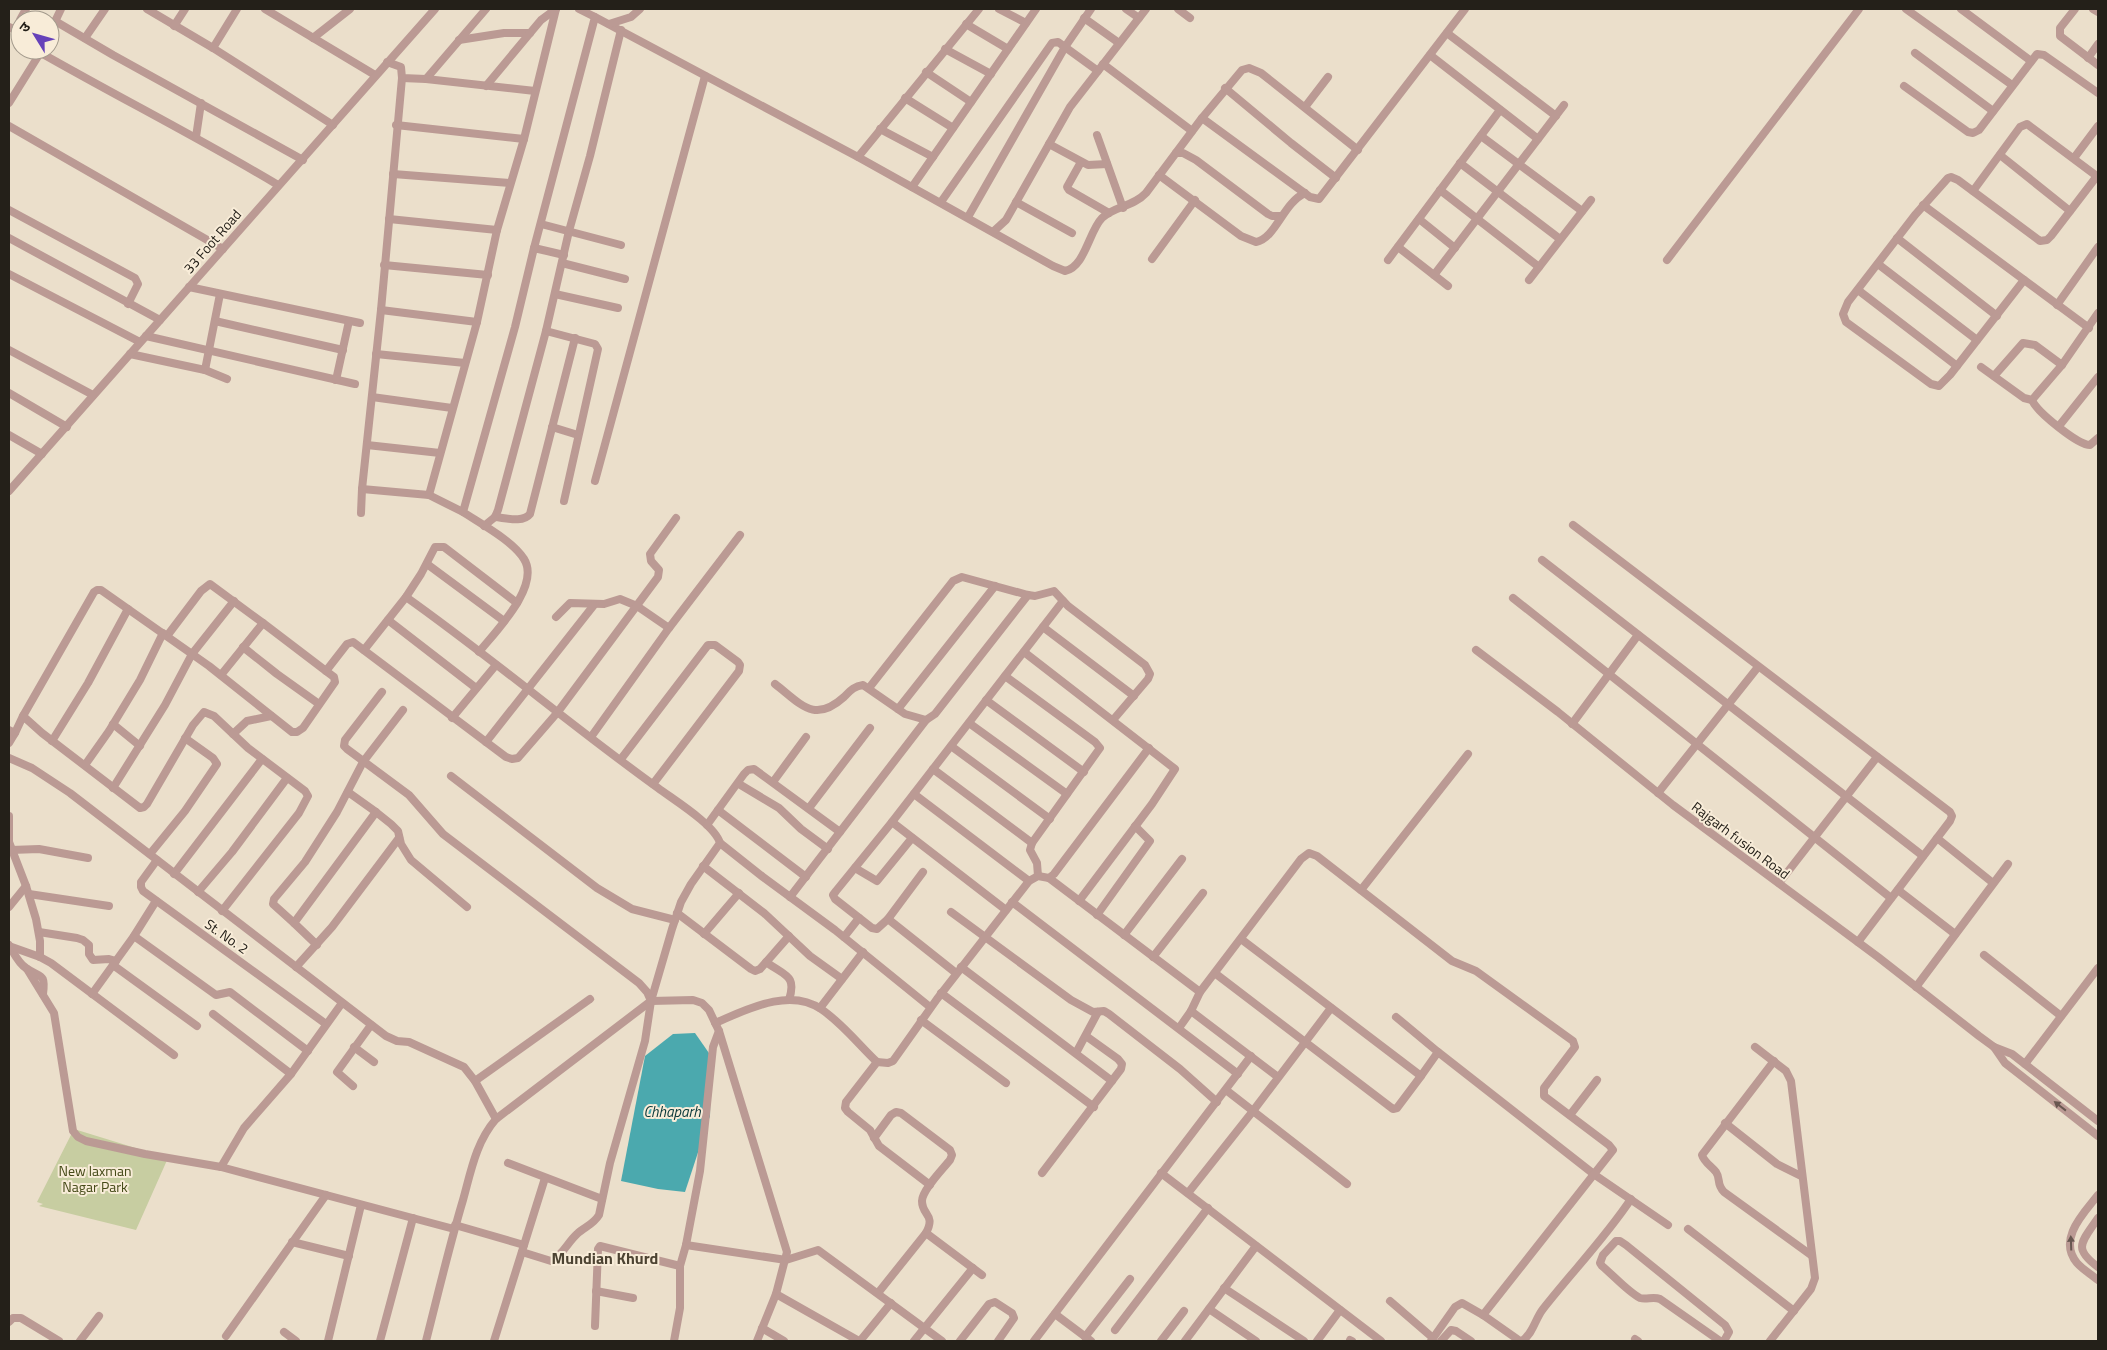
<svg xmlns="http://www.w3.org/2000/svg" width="2107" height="1350" font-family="'Titillium Web','Noto Sans Devanagari',sans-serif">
  <rect width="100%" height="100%" fill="#ebdfcb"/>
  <path fill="#c7cda1" d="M 74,1129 L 168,1158 L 136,1230 L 39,1206 L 43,1204 L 37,1202 Z"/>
  <path fill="#4ba9ae" d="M 695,1033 L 711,1056 L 710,1116 L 685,1192 L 658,1189 L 621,1181 L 645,1056 L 673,1034 Z"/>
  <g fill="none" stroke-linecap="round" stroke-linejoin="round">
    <g stroke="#bb9a94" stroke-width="8">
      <path d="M 147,9 L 213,48 L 333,125"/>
      <path d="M 265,9 L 375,75"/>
      <path d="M 999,9 L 1026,23"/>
      <path d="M 1126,9 L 1139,18"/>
      <path d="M 1178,9 L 1190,18"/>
      <path d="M 1906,9 L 2012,85"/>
      <path d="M 1961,9 L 2031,61"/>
      <path d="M 2075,9 L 2060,28 L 2060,36 L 2098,65"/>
      <path d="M 2093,9 L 2098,12"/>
      <path d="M 595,17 L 858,157 L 1053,266 L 1065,271 C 1085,267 1089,231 1102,218 C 1114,206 1133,207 1146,193 L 1202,118 L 1242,70 L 1249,68 L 1261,73 L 1358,150"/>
      <path d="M 1084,18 L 1119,43"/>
      <path d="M 20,20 L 26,9"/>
      <path d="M 55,21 L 113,55 L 303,160"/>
      <path d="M 609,24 L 631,17 L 640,9"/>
      <path d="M 966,24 L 1008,49"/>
      <path d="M 174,26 L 185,9"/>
      <path d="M 9,27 L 20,32"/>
      <path d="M 50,32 L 61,9"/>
      <path d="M 1447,33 L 1556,116"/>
      <path d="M 85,38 L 105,9"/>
      <path d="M 313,38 L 350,9"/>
      <path d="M 459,40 L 504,33 L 530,33"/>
      <path d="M 213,48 L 237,9"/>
      <path d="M 945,49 L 991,74"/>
      <path d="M 41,53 C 120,98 201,139 278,185"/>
      <path d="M 1915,53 L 1993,111"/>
      <path d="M 1430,55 L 1538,139"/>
      <path d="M 2088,58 L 2098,44"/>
      <path d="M 387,62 L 401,67 L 402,78 L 426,79 L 486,9"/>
      <path d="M 1103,64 L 1192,131"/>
      <path d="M 926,72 L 971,102"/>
      <path d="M 426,79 L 535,91"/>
      <path d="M 486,86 L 541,20 L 556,9"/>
      <path d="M 1904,86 L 1968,132 L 1973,133 L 1979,130 L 2037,54 L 2044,55 L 2098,93"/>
      <path d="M 1225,88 L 1291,143 L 1336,178"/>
      <path d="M 905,98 L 953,128"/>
      <path d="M 9,103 L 42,50"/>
      <path d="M 1305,107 L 1328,77"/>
      <path d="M 1202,118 L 1310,197 L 1319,199 L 1465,9"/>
      <path d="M 396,125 L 524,139"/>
      <path d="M 9,126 L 223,249"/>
      <path d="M 880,129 L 933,157"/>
      <path d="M 1097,135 L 1123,208"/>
      <path d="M 1481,136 L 1582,211"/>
      <path d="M 196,137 L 201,103"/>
      <path d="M 1049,144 L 1088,165 L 1107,164"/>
      <path d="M 1176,153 L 1183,153 L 1196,160 L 1268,214 L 1272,216 L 1281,216"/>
      <path d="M 2000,155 L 2070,211"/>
      <path d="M 858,157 L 979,9"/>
      <path d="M 2074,158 L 2098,126"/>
      <path d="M 1081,162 L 1067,187 L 1069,190 L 1109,213"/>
      <path d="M 1460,163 L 1560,239"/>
      <path d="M 393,174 L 510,183"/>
      <path d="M 1159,175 L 1241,236 L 1256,242 C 1276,238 1283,203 1305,193"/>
      <path d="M 912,187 L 1036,9"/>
      <path d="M 1440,190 L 1539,267"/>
      <path d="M 1973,191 L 2020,127 L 2027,124 L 2098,177"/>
      <path d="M 941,202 L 1052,43 L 1058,42 L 1098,71"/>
      <path d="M 1016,202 L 1072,233"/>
      <path d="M 1923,205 L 2089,328"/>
      <path d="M 9,210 L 135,278 L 138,284 L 128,304"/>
      <path d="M 968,217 L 1065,47 L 1091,9"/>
      <path d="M 389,219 L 497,230"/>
      <path d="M 1419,219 L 1455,248"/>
      <path d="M 541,224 L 621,245"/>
      <path d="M 994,231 L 1006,220 L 1070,107 L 1146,9"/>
      <path d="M 9,238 L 160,320"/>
      <path d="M 1897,238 L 1997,316"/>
      <path d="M 1398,247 L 1448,286"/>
      <path d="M 534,248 L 564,255"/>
      <path d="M 1152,259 L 1195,200"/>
      <path d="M 1388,260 L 1500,110"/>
      <path d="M 1667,260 L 1859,9"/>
      <path d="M 562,263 L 625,279"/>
      <path d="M 1878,264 L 1977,340"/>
      <path d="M 384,265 L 488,275"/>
      <path d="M 9,274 L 140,342"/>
      <path d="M 1434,275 L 1564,105"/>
      <path d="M 1529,280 L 1591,200"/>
      <path d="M 2024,280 L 1950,375 L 1939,386 L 1931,384 L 1846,322 L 1843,314 L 1848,302 L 1915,215 L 1948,178 L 1951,177 L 1958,180 L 2040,241 L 2047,240 L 2051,236 L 2097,176"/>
      <path d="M 189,287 L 360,323"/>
      <path d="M 1858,290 L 1957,366"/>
      <path d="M 555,294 L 618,308"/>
      <path d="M 2057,305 L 2098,247"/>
      <path d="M 381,310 L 477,322"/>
      <path d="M 215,321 L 343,350"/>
      <path d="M 546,331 L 595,344 L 598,349 L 564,501"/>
      <path d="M 146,336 L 355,384"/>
      <path d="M 9,350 L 93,395"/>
      <path d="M 130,354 L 205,370 L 227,379"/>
      <path d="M 376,354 L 465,363"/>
      <path d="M 1981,367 L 2024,398 L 2032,400 L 2062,365 L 2098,313"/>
      <path d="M 205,370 L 220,294"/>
      <path d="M 1994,376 L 2023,343 L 2035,345 L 2062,365"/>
      <path d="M 336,380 L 349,321"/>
      <path d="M 9,393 L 67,427"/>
      <path d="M 372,397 L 452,408"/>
      <path d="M 2032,400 C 2037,412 2078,445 2090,445 L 2098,438"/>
      <path d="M 2059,426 L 2098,377"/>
      <path d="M 552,427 L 578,435"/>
      <path d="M 9,435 L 42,454"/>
      <path d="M 367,445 L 440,453"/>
      <path d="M 595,481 L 705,76"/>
      <path d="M 362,489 L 429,495 L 463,512"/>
      <path d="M 9,491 L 435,9"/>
      <path d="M 429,495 L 477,322 L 497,230 L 524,139 L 556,9"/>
      <path d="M 361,513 L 362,489 L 381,310 L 402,78"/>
      <path d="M 495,517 C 506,518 523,523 530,514 L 575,338"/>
      <path d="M 1573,525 L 1950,812 L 1952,816 L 1950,821 L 1858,942"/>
      <path d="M 484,526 L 495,517 L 498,510 L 546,331 L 569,231 L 590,156 L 621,30"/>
      <path d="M 1542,560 L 1923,856"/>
      <path d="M 427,564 L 504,621"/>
      <path d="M 406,597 C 492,658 573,727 658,788 C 674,800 715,825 720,843 L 691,884 L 681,902 L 672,929 L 651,1001 L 645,1041 L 610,1163 L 599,1215 C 593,1225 584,1227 577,1234 C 567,1243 563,1255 551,1261 L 522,1252"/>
      <path d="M 1513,598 L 1891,898"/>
      <path d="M 556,617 L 570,603 L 604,604 L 620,599 L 637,606 L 669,628"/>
      <path d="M 388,620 L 476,688"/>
      <path d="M 1043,627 L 1134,696"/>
      <path d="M 167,636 L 201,591 L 210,584 L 263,623"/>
      <path d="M 243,647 L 277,674 L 319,704"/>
      <path d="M 364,650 L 406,597 L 421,574 L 435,547 L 444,547 L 517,603"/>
      <path d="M 1476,650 L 1558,712 L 1673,805 L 1878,957 L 1979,1036 L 1994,1047 L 2012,1054 L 2098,1121"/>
      <path d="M 479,652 C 495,632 541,586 524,559 C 513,541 481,524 463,512 L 515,327 L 534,248 L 595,17 L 579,9"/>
      <path d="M 1024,652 L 1175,769 L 1152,804 L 1079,901"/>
      <path d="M 221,675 L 263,623 L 326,671"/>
      <path d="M 1005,676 L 1095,742 L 1100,748 L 1032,843 L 1030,850 L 1037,863 L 1038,876"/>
      <path d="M 775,684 C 801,704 814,724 844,697 C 850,691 854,686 863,685 L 905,714 L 926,720 L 935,714 L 1028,595"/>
      <path d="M 869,688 L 953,581 L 962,577 L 1028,595 L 1035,596 L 1054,591 L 1068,606 L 1145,665 L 1150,674 L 1148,679 L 1113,720"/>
      <path d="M 382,692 L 345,740 L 344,746 L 347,749 L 409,795 L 443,834 L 639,983 L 647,992 L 651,1001"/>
      <path d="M 986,700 L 1084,772"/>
      <path d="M 898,709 L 995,586"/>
      <path d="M 23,716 L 94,592 L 97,590 L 101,590 L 209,666 L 292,732 L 297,732 L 303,728 L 335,682 L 334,677 L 326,671 L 347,644 L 353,642 L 506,757 L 512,759 L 518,758 L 557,713 L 658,577 L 659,570 L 651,561 L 650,554 L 676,518"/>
      <path d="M 452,718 L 496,665"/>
      <path d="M 969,723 L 1067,794"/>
      <path d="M 113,724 L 140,746"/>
      <path d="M 1572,724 L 1638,635"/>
      <path d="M 9,730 L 15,733 L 9,743"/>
      <path d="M 15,733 L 23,716 L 42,733 L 140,808 L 144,807 L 147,804 L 193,725 L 204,712 L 214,716 L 248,748 L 305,791 L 308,796 L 299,813 L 222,911"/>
      <path d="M 233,734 L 247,721 L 271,716"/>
      <path d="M 591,737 L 669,628 L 740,535"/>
      <path d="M 52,741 L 88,683 L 128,609"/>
      <path d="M 486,742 L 594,605"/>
      <path d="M 951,746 L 1050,819"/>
      <path d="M 9,758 L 32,768 L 70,793 L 386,1036 L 397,1041 L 409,1042 L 464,1067 L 475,1081 L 496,1119"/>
      <path d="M 621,759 L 708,645 L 715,645 L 738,662 L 740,665 L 739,671 L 653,784"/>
      <path d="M 85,765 L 109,731 L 140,680 L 163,633"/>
      <path d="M 933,769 L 1032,843"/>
      <path d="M 451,776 L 597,888 L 632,909 L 675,920"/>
      <path d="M 773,782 L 806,737"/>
      <path d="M 739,784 L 779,808 L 801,829 L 828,849"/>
      <path d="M 113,788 L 165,705 L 192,654 L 234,601"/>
      <path d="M 348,792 L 376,812"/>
      <path d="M 1658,793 L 1758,667"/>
      <path d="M 914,794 L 1029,881"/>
      <path d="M 809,808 L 870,728"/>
      <path d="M 718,810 L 806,877"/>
      <path d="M 9,816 L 9,842 L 26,886 L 36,919 L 40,941 L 40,957"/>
      <path d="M 892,822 L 1006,910"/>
      <path d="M 707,825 L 744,774 L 748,770 L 754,769 L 840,832"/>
      <path d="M 1937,838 L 1993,883"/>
      <path d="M 720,843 L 763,877 L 835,930 L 930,1007"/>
      <path d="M 11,850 L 39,849 L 88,858"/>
      <path d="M 150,854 L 185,811 L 217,764 L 213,758 L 185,738"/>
      <path d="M 157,860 L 141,882 L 141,887 L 143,891 L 326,1024"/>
      <path d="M 703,866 L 764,913 L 810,956 L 842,979"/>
      <path d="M 855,868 L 877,881 L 912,838"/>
      <path d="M 923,872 L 888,919 L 877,929 L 872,928 L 835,899 L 833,895 L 836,891 L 892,822 L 1063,601"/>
      <path d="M 174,874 L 262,759"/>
      <path d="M 1049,878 L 1200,992"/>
      <path d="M 1779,883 L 1877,757"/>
      <path d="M 1361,890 L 1468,754"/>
      <path d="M 1898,890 L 1955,934"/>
      <path d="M 198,892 L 232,852 L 287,778"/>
      <path d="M 29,894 L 109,906"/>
      <path d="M 790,897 L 926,720"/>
      <path d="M 1012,902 L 1238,1074"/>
      <path d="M 9,907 L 26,886"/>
      <path d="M 951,912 L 1071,1000 L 1093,1012 L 1104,1011 L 1109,1014 L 1180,1069 L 1217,1102"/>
      <path d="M 677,913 L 751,969 L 755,971 L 760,969 L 789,936"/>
      <path d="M 1097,915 L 1150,841 L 1135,826"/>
      <path d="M 888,919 L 956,973"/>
      <path d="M 294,923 L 273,904 L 274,899 L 305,862 L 337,812 L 363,762 L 403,710"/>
      <path d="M 39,932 L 77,938 L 83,940 L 89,945 L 89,954 L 93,960 L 109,959 L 116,961"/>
      <path d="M 704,934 L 739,893"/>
      <path d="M 1124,935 L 1182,859"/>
      <path d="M 134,936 L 216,995 L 230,992 L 308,1051"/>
      <path d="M 844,937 L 859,918"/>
      <path d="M 1241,939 L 1421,1076 L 1438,1052 L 1595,1175 L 1668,1225"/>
      <path d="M 9,945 C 14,953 18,963 26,968 C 40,978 46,972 43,994"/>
      <path d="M 317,945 L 294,923 L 376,812 L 391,824 L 398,831 L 401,844 L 411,860 L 467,907"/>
      <path d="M 9,946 L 40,957 L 51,963 L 174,1055"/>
      <path d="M 1984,955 L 2061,1016"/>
      <path d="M 1153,957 L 1203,893"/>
      <path d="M 766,962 C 785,976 797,975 789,1000"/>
      <path d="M 113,965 L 197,1026"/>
      <path d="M 296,967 L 332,927 L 399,838"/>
      <path d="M 961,967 L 1112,1081"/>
      <path d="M 27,969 L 54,1013 L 73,1131 L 78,1137 L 86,1141 L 145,1154 L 221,1167"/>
      <path d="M 1216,974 L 1393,1109 L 1397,1108 L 1421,1076"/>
      <path d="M 1916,987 L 2008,864"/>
      <path d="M 941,993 L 1094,1107"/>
      <path d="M 92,994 L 134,936 L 156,901"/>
      <path d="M 342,1003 L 291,1074 L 244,1128 L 221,1167 L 454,1229"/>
      <path d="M 820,1008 L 863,952"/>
      <path d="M 1191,1011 L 1278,1077"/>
      <path d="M 213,1014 L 291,1074"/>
      <path d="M 1396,1017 L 1438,1052"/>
      <path d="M 921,1020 L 1006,1083"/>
      <path d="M 715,1023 C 746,1010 789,987 821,1009 C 842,1023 859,1045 877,1062"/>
      <path d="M 1179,1028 L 1191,1011 L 1200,992 L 1301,859 L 1309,853 L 1317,856 L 1452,961 L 1476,971 L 1573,1041 L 1575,1047 L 1544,1088 L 1544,1096 L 1609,1145 L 1613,1150 L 1483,1315"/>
      <path d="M 354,1047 L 374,1062"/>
      <path d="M 1755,1047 L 1786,1071 L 1791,1081 L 1815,1278 L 1811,1289 L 1770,1341"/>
      <path d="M 1994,1047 L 2005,1063 L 2098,1136"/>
      <path d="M 1076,1053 L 1098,1012"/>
      <path d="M 1774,1061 L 1702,1155 C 1704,1162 1711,1166 1716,1172 C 1721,1179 1716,1184 1724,1192 L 1811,1255"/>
      <path d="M 2025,1064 L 2098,968"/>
      <path d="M 475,1081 L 590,999"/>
      <path d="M 353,1086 L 337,1072 L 371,1025"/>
      <path d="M 1226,1090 L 1347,1184"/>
      <path d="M 1570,1115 L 1597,1080"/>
      <path d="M 1725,1123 L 1777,1164 L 1801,1176"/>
      <path d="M 874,1138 L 891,1115 L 896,1112 L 901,1113 L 950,1150 L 952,1155 L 950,1160 C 943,1169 922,1190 922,1201 C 922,1216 936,1214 926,1233 L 878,1293"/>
      <path d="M 508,1163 L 602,1199"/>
      <path d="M 1042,1173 L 1121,1069 L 1122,1064 L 1118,1059 L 1086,1036"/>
      <path d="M 1161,1173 L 1381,1341"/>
      <path d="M 930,1185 L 879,1146 L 870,1130 L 848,1112 L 845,1108 L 846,1102 L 877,1062 L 888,1063 L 893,1061 L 937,999 L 1029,881 L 1038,876 L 1049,878 L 1054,874 L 1149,748"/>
      <path d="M 1188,1193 L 1253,1111 L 1331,1008"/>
      <path d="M 2098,1195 C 2084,1213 2057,1239 2077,1263 C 2082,1269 2091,1274 2098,1280"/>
      <path d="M 2098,1218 C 2082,1242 2072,1248 2098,1267"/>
      <path d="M 455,1225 L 524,1245"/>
      <path d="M 1688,1229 L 1794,1311"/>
      <path d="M 926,1233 L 982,1275"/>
      <path d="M 292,1242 L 349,1256"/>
      <path d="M 686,1245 L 786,1260 L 818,1250 L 942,1341"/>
      <path d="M 1224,1288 L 1304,1341"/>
      <path d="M 596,1291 L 633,1298"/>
      <path d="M 776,1294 L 859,1341"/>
      <path d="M 1390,1301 L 1433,1338"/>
      <path d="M 1209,1309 L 1256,1341"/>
      <path d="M 1055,1314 L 1091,1341"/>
      <path d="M 9,1322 L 13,1318 L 21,1318 L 59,1341"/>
      <path d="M 595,1326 L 598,1249 L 600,1246 L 680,1266"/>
      <path d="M 762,1328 L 784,1341"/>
      <path d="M 1115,1330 L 1208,1208"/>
      <path d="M 284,1332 L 296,1341"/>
      <path d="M 226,1336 L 326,1195"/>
      <path d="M 1085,1337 L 1130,1279"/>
      <path d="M 1635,1339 L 1638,1341"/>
      <path d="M 1350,1340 L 1352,1341"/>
      <path d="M 80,1341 L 99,1316"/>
      <path d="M 328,1341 L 361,1205"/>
      <path d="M 380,1341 L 413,1218"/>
      <path d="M 426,1341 C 438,1294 449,1247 463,1200 C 471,1171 476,1142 496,1119 L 651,1001 L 693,1000 L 702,1003 L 709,1010 L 719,1031 L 787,1252 L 776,1294 L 757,1341"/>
      <path d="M 494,1341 L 545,1178"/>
      <path d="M 674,1341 L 680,1308 L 680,1266 L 686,1245 L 700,1171 L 713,1047 L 719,1031"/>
      <path d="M 860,1341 L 891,1303"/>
      <path d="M 914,1341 L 973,1268"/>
      <path d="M 960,1341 L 989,1304 L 995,1302 L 1012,1313 L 1014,1318 L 998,1341"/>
      <path d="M 1034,1341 L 1251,1056"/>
      <path d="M 1161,1341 L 1184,1311"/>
      <path d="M 1185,1341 L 1256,1246"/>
      <path d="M 1317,1341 L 1340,1310"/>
      <path d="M 1431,1341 L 1455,1307 L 1462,1303 L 1483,1315 L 1520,1341"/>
      <path d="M 1441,1341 L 1451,1330 L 1456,1331 L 1471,1341"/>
      <path d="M 1522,1341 C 1533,1334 1535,1319 1543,1309 C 1572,1272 1605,1238 1631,1199"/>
      <path d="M 1720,1341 L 1660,1299 C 1653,1296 1647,1300 1640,1298 C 1628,1292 1613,1275 1602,1266 L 1600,1263 L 1603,1255 L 1616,1241 L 1620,1241 L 1626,1245 L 1725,1325 L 1729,1332 L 1724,1341"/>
    </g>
  </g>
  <defs><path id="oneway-solid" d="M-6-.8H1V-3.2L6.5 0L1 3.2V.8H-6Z" transform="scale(1.25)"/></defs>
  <g fill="#685750">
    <use href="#oneway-solid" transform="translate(2060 1106) rotate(-142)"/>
    <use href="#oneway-solid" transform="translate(2071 1243) rotate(-92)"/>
  </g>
  <g text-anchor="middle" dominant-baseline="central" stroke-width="4" stroke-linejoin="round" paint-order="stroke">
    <g font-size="14" fill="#242019" stroke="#f8ecd8">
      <text transform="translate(212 241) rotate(-49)">33 Foot Road</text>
      <text transform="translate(1741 840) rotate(37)">Rajgarh fusion Road</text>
      <text transform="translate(227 936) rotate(35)">St. No. 2</text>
    </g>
    <g font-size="14" fill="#444917" stroke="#f8ecd8">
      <text x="95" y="1170">New laxman<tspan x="95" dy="16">Nagar Park</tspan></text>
    </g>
    <g font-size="15" font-style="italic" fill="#083739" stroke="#f8ecd8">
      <text x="672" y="1111">Chhaparh</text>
    </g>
    <g font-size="16" font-weight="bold" fill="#4c4332" stroke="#f8ecd8">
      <text x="605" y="1258">Mundian Khurd</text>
    </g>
  </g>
  <rect width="2107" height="1350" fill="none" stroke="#242019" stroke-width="20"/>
  <g transform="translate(35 35) rotate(307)"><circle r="24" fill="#f8ecd8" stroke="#a39a8c"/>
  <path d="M0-4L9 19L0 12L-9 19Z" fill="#6641b9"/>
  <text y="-8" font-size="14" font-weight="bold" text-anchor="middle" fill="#242019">उ</text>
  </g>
</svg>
